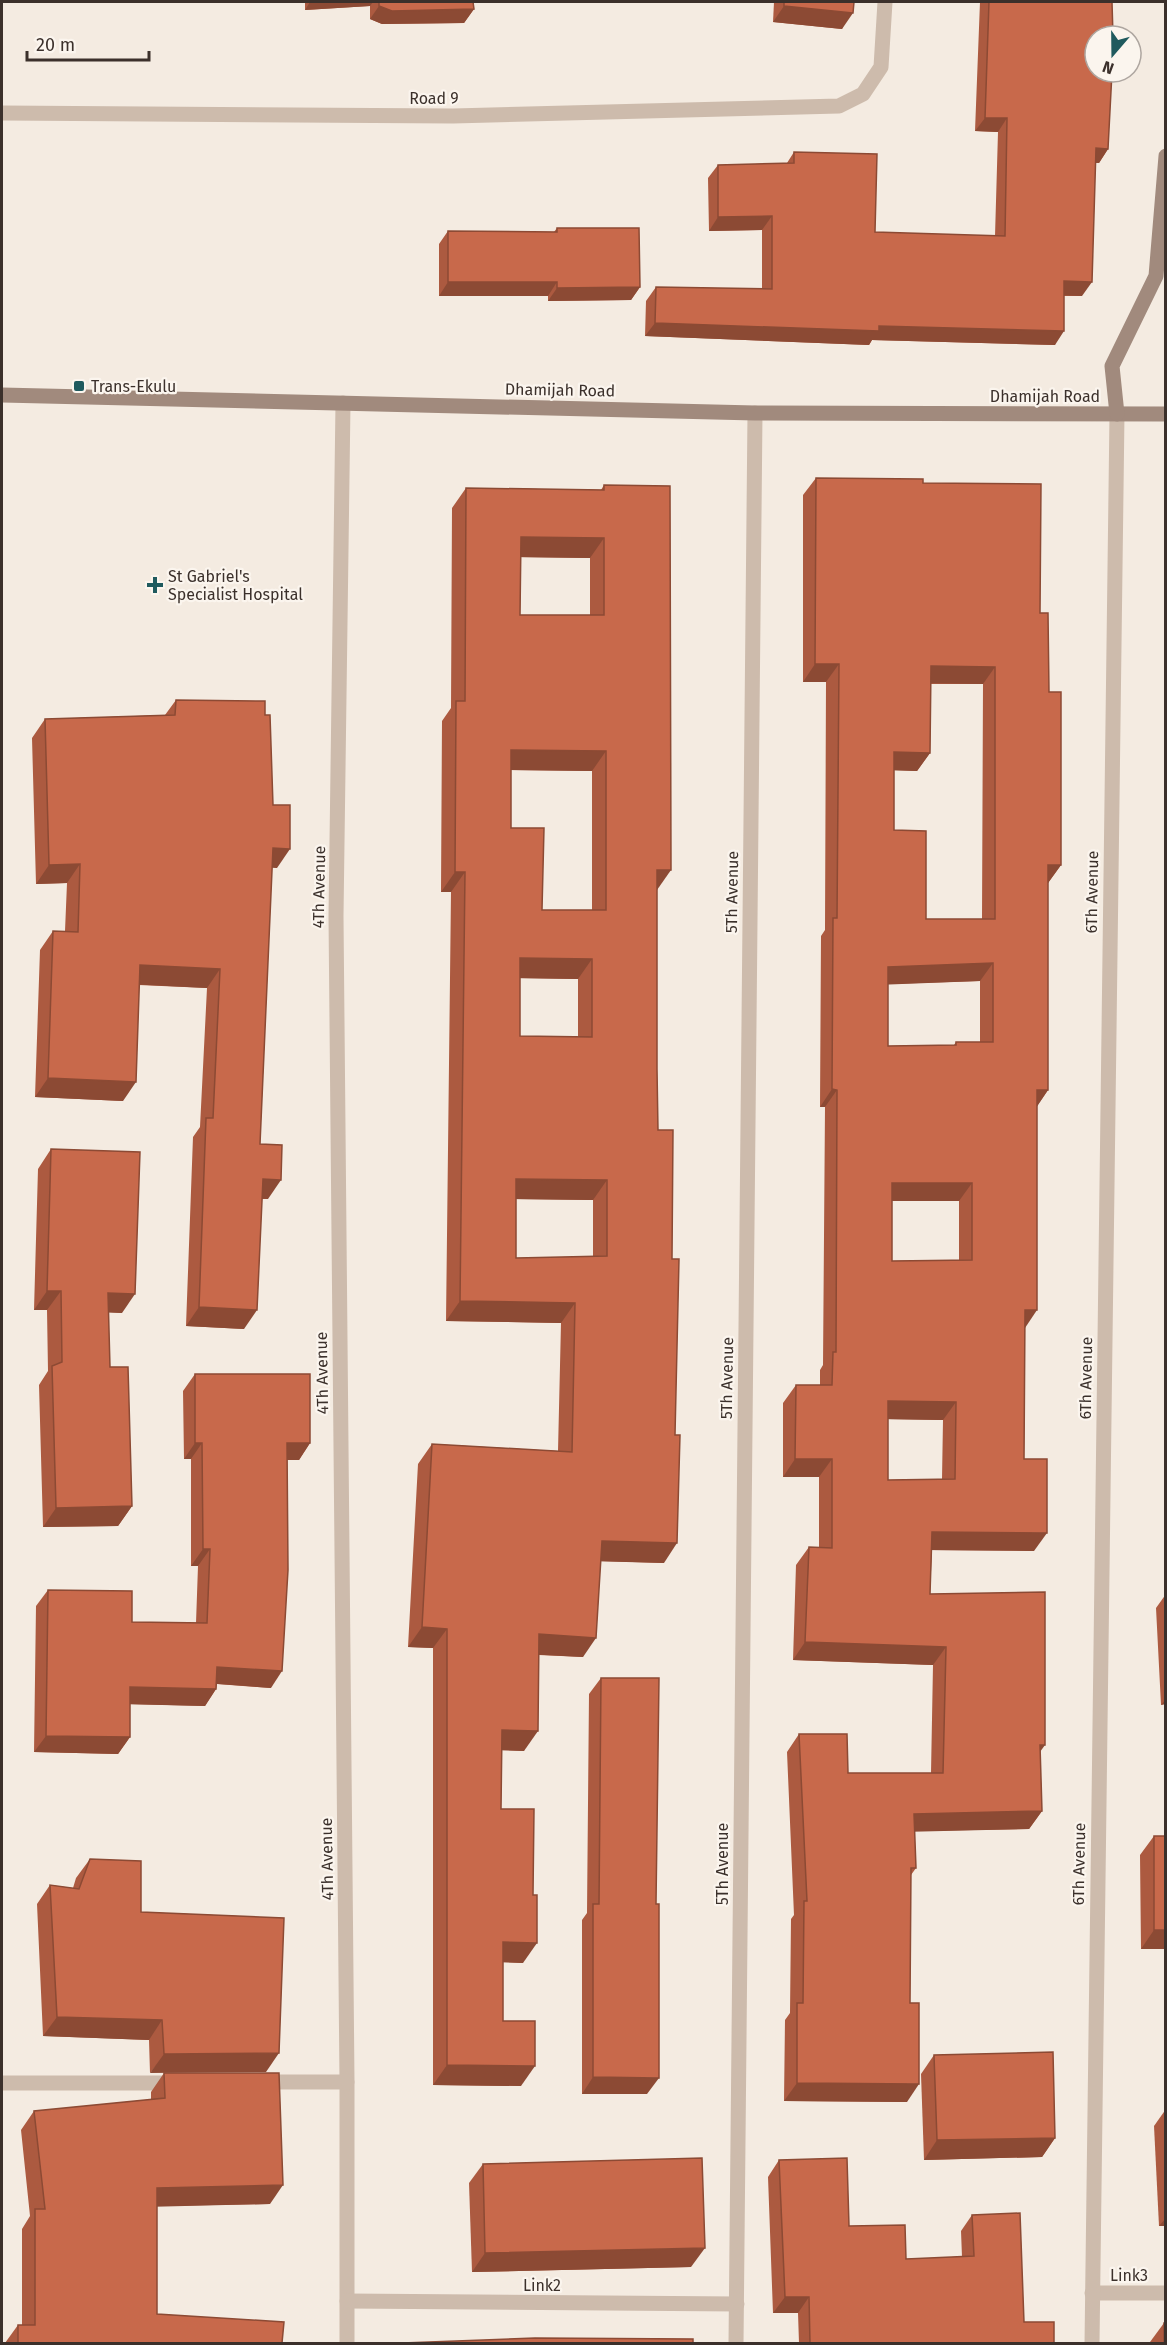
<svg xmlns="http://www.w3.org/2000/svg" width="1167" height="2345" font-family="'Fira Sans',sans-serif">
  <rect width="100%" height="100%" fill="#f4ebe1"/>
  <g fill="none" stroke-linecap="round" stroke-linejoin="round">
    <g stroke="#cdbbac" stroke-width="15">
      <path d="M 2,113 L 453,116 L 839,106 L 863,94 L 881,67 L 885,2"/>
      <path d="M 343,403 L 336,916 L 347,2082 L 347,2344"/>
      <path d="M 260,2082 L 347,2082"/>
      <path d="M 2,2083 L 176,2083"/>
      <path d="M 1092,2293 L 1166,2293"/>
      <path d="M 347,2301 L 737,2304"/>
      <path d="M 736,2344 L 755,413"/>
      <path d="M 1092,2344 L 1117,414"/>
    </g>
    <g stroke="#a18a7d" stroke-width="15">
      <path d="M 2,395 L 755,413 L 1166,414"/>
      <path d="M 1117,414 L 1112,366 L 1156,276 L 1166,156"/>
    </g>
  </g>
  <g fill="#ac5a40" fill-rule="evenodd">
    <path d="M 305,2 L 473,2 L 474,9 L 464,23 L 382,24 L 370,19 L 370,6 L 305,10 Z"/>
    <path d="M 774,2 L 854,2 L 842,29 L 773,22 Z"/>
    <path d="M 980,2 L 1112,2 L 1108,149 L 1099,163 L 1095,163 L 1082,296 L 1064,296 L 1055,345 L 872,340 L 869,345 L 645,336 L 646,301 L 656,287 L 762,289 L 762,230 L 709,231 L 708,178 L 718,165 L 787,163 L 794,152 L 875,232 L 995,236 L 998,132 L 975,131 Z"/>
    <path d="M 557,228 L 640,287 L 631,300 L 548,301 L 548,296 L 439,296 L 439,244 L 448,231 L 554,232 Z"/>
    <path d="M 816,478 L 923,483 L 1040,613 L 1049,692 L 1061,865 L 1048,883 L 1048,1090 L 1037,1106 L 1025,1327 L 1024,1459 L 1034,1551 L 932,1550 L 930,1594 L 1040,1752 L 1042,1811 L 1029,1829 L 914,1831 L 916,1868 L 911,1875 L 907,2102 L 784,2101 L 785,2020 L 790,2013 L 791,1919 L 794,1915 L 787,1752 L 799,1734 L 848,1773 L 931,1773 L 933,1665 L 793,1660 L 796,1565 L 809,1547 L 819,1547 L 819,1477 L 783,1477 L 783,1403 L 796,1385 L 820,1385 L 820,1370 L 823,1365 L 825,1107 L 820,1107 L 821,936 L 825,930 L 826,682 L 803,682 L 803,495 ZM 931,684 L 983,684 L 982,919 L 926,919 L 894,830 L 894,770 L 917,771 L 930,753 ZM 980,981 L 980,1042 L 956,1042 L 954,1045 L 888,1046 L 888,984 ZM 892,1201 L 959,1201 L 959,1260 L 892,1261 ZM 888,1419 L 943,1420 L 942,1479 L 888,1480 Z"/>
    <path d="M 604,485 L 657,890 L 657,1069 L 664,1563 L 601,1561 L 583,1657 L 539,1655 L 524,1751 L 502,1750 L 501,1809 L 523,1963 L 503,1962 L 503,2021 L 521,2086 L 433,2085 L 433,1648 L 408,1647 L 418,1464 L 432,1444 L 558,1451 L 561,1323 L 446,1321 L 451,892 L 441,892 L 442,721 L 451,708 L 452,508 L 466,488 L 601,490 ZM 521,557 L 590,558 L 590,615 L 520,615 ZM 511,770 L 592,771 L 592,910 L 542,910 L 511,828 ZM 520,978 L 578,979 L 578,1037 L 520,1036 ZM 516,1199 L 593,1200 L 593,1257 L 516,1258 Z"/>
    <path d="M 176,700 L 265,715 L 277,868 L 272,867 L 260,1144 L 268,1199 L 262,1199 L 244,1329 L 186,1326 L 193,1137 L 200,1127 L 207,988 L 139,985 L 123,1101 L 35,1097 L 40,950 L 53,931 L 65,931 L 67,883 L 36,884 L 32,738 L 45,719 L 165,715 Z"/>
    <path d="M 51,1149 L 122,1313 L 108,1312 L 110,1367 L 132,1506 L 118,1526 L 43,1527 L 39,1385 L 48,1371 L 47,1310 L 34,1310 L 38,1169 Z"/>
    <path d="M 195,1374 L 310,1443 L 299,1460 L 287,1460 L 271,1688 L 217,1684 L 216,1689 L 205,1706 L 130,1704 L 130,1737 L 118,1754 L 34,1752 L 36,1606 L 48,1590 L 132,1622 L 196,1623 L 198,1566 L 191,1566 L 191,1459 L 184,1459 L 183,1391 Z"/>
    <path d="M 1166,1594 L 1166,1949 L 1141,1949 L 1140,1855 L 1154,1836 L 1164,1836 L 1165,1704 L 1161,1705 L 1156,1608 Z"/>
    <path d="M 601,1678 L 647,2094 L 582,2094 L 582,1920 L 587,1913 L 589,1694 Z"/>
    <path d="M 90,1859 L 141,1912 L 284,1918 L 150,2073 L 149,2040 L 43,2036 L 37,1904 L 50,1885 L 73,1888 L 76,1878 Z"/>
    <path d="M 934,2055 L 1055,2138 L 1042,2157 L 924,2160 L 921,2074 Z"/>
    <path d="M 164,2073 L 270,2204 L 157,2206 L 157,2314 L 282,2343 L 5,2343 L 18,2325 L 22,2325 L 22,2229 L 30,2216 L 21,2130 L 34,2111 L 151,2100 L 151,2092 Z"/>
    <path d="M 1166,2109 L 1166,2226 L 1159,2226 L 1154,2126 Z"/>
    <path d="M 779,2160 L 849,2226 L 906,2259 L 962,2257 L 961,2231 L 972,2215 L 1024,2322 L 1054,2343 L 799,2343 L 798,2313 L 773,2313 L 768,2177 Z"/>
    <path d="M 483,2164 L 691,2267 L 472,2272 L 469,2183 Z"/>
    <path d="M 1164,2323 L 1166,2343 L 1150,2343 L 1150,2342 Z"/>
  </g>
  <g fill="#8c4a34">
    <path d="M 310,2 L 373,2 L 370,6 L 305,10 Z"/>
    <path d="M 379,6 L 474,9 L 464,23 L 382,24 L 370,19 Z"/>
    <path d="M 784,6 L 853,13 L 842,29 L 773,22 Z"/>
    <path d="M 985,118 L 1007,118 L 998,132 L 975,131 Z"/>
    <path d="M 1096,148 L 1108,149 L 1099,163 L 1086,162 Z"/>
    <path d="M 772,216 L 762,230 L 709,231 L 718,217 Z"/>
    <path d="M 1064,281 L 1092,282 L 1082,296 L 1055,295 Z"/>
    <path d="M 448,282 L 557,282 L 548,296 L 439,296 Z"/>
    <path d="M 640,287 L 631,300 L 548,301 L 557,288 Z"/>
    <path d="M 655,323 L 879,326 L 1064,331 L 1055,345 L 872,340 L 869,345 L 645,336 Z"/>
    <path d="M 521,537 L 604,538 L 590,558 L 507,557 Z"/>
    <path d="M 815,664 L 839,664 L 826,682 L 803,682 Z"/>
    <path d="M 931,666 L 995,667 L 983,684 L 918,683 Z"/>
    <path d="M 511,750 L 606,751 L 592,771 L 498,770 Z"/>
    <path d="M 894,752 L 930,753 L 917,771 L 881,770 Z"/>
    <path d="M 273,848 L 290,849 L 277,868 L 260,867 Z"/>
    <path d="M 80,864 L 67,883 L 36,884 L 49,865 Z"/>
    <path d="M 1048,865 L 1061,865 L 1048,883 Z"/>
    <path d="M 657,870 L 671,870 L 657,890 L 643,890 Z"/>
    <path d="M 455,872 L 465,872 L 451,892 L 441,892 Z"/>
    <path d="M 520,958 L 592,959 L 578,979 L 506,978 Z"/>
    <path d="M 993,963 L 980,981 L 876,985 L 888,967 Z"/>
    <path d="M 140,965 L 220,969 L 207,988 L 127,984 Z"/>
    <path d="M 48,1078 L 136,1082 L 123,1101 L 35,1097 Z"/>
    <path d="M 832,1089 L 837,1090 L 825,1107 L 820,1107 Z"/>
    <path d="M 1037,1090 L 1048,1090 L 1036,1108 Z"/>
    <path d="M 263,1179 L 281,1180 L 268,1199 L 249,1198 Z"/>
    <path d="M 516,1179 L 607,1180 L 593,1200 L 502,1199 Z"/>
    <path d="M 892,1183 L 972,1183 L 959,1201 L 880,1201 Z"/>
    <path d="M 47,1291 L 61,1291 L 47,1310 L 34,1310 Z"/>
    <path d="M 108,1293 L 135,1294 L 122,1313 L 94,1312 Z"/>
    <path d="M 460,1301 L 575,1303 L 561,1323 L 446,1321 Z"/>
    <path d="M 199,1307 L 257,1310 L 244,1329 L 186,1326 Z"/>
    <path d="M 1025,1310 L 1037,1310 L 1025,1328 Z"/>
    <path d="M 888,1401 L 956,1402 L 943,1420 L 876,1419 Z"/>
    <path d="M 195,1443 L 202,1443 L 191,1459 L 184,1459 Z"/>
    <path d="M 287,1443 L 310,1443 L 299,1460 L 275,1460 Z"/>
    <path d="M 795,1459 L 832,1459 L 819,1477 L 783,1477 Z"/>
    <path d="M 132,1506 L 118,1526 L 43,1527 L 56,1508 Z"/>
    <path d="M 932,1532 L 1047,1533 L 1034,1551 L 920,1550 Z"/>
    <path d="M 602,1541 L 677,1543 L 664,1563 L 588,1561 Z"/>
    <path d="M 203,1549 L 210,1549 L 198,1566 L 191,1566 Z"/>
    <path d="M 422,1627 L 447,1629 L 433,1648 L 408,1647 Z"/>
    <path d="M 539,1634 L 596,1638 L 583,1657 L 525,1654 Z"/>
    <path d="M 805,1642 L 946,1647 L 933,1665 L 793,1660 Z"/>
    <path d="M 217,1667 L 282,1671 L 271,1688 L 205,1683 Z"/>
    <path d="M 130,1687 L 216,1689 L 205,1706 L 119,1704 Z"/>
    <path d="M 1166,1699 L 1165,1704 L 1161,1705 Z"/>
    <path d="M 502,1730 L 538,1731 L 524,1751 L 488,1750 Z"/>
    <path d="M 46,1736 L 130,1737 L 118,1754 L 34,1752 Z"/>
    <path d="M 1040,1745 L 1045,1745 L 1032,1763 Z"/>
    <path d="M 1042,1811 L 1029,1829 L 901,1832 L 914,1814 Z"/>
    <path d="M 1154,1930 L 1166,1930 L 1166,1949 L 1141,1949 Z"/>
    <path d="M 503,1942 L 537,1943 L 523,1963 L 489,1962 Z"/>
    <path d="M 57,2017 L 162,2020 L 149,2040 L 43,2036 Z"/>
    <path d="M 279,2053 L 266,2072 L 150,2073 L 164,2054 Z"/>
    <path d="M 447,2065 L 535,2066 L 521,2086 L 433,2085 Z"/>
    <path d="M 593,2077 L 659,2078 L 647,2094 L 582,2094 Z"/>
    <path d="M 797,2083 L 919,2084 L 907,2102 L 784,2101 Z"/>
    <path d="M 1055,2138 L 1042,2157 L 924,2160 L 937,2140 Z"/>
    <path d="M 283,2185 L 270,2204 L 144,2207 L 157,2188 Z"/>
    <path d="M 1166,2218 L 1166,2226 L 1159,2226 Z"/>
    <path d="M 705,2248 L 691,2267 L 472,2272 L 485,2253 Z"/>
    <path d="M 785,2297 L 809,2297 L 798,2313 L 773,2313 Z"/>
  </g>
  <g fill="#c8694b" stroke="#8c4a34" stroke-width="1.5" fill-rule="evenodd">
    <path d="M 379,2 L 473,2 L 474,9 L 392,11 L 379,6 Z"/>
    <path d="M 784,2 L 854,2 L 853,13 L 784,6 Z"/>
    <path d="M 989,2 L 1112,2 L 1113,36 L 1095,36 L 1095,72 L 1112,72 L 1108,149 L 1096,148 L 1092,282 L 1064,281 L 1064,331 L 879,326 L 879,331 L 655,323 L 656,287 L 772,289 L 772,216 L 718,217 L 718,165 L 794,163 L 794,152 L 877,154 L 875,232 L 1005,236 L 1007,118 L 985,118 Z"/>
    <path d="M 557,228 L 639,228 L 640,287 L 557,288 L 557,282 L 448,282 L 448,231 L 557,232 Z"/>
    <path d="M 816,478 L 923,479 L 923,483 L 1041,484 L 1040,613 L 1048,613 L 1049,692 L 1061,692 L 1061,865 L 1048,865 L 1048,1090 L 1037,1090 L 1037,1310 L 1025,1310 L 1024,1459 L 1047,1459 L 1047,1533 L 932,1532 L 930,1594 L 1045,1592 L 1045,1745 L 1040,1745 L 1042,1811 L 914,1814 L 916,1868 L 911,1868 L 910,2003 L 919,2003 L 919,2084 L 797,2083 L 797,2003 L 803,2003 L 804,1901 L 807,1901 L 799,1734 L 847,1734 L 848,1773 L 943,1773 L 946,1647 L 805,1642 L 809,1547 L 832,1548 L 832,1459 L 795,1459 L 796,1385 L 832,1385 L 833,1352 L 836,1352 L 837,1090 L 832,1089 L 833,918 L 837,918 L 839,664 L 815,664 ZM 931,666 L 995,667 L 995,919 L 926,919 L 926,831 L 894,830 L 894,752 L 930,753 ZM 993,963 L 993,1042 L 956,1042 L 956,1045 L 888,1046 L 888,967 ZM 892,1183 L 972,1183 L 972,1260 L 892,1261 ZM 888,1401 L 956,1402 L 955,1479 L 888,1480 Z"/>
    <path d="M 604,485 L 670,486 L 671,870 L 657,870 L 657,1069 L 658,1130 L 673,1130 L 672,1259 L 679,1259 L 675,1435 L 680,1435 L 677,1543 L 602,1541 L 596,1638 L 539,1634 L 538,1731 L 502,1730 L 501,1809 L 534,1809 L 533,1895 L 537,1895 L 537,1943 L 503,1942 L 503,2021 L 535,2021 L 535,2066 L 447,2065 L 447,1629 L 422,1627 L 432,1444 L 572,1452 L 575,1303 L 460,1301 L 465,872 L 455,872 L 456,701 L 465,701 L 466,488 L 604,490 ZM 521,537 L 604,538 L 604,615 L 520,615 ZM 511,750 L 606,751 L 606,910 L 542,910 L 544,828 L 511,828 ZM 520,958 L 592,959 L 592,1037 L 520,1036 ZM 516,1179 L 607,1180 L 607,1256 L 516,1258 Z"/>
    <path d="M 176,700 L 265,701 L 265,715 L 270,715 L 273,805 L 290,805 L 290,849 L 273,848 L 260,1144 L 282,1145 L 281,1180 L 263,1179 L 257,1310 L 199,1307 L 206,1118 L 213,1118 L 220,969 L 140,965 L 136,1082 L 48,1078 L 53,931 L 78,932 L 80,864 L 49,865 L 45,719 L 175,715 Z"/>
    <path d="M 51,1149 L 140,1152 L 135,1294 L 108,1293 L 110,1367 L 128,1367 L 132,1506 L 56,1508 L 52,1366 L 62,1362 L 61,1291 L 47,1291 Z"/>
    <path d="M 195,1374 L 310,1374 L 310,1443 L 287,1443 L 288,1570 L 282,1671 L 217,1667 L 216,1689 L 130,1687 L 130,1737 L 46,1736 L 48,1590 L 132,1591 L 132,1622 L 207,1623 L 210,1549 L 203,1549 L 202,1443 L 195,1443 Z"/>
    <path d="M 601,1678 L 659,1678 L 656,1904 L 659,1904 L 659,2078 L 593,2077 L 593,1904 L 599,1904 Z"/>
    <rect x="1154" y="1836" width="12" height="94"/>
    <path d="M 90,1859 L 141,1861 L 141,1912 L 284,1918 L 279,2053 L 164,2054 L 162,2020 L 57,2017 L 50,1885 L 79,1889 Z"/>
    <path d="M 1053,2052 L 1055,2138 L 937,2140 L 934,2055 Z"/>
    <path d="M 164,2073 L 279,2073 L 283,2185 L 157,2188 L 157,2314 L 284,2322 L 282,2343 L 18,2343 L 18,2325 L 35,2325 L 35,2209 L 45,2209 L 34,2111 L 165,2098 Z"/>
    <path d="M 702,2158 L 705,2248 L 485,2253 L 483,2164 Z"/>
    <path d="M 847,2158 L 849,2226 L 905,2225 L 906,2259 L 974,2256 L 972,2215 L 1020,2213 L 1024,2322 L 1054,2322 L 1054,2343 L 810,2343 L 809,2297 L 785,2297 L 779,2160 Z"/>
    <rect x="1164" y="2323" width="2" height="20"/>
    <path d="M 535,2338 L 693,2339 L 693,2343 L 402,2343 Z"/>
  </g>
  <g fill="#1f5a5e" stroke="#fbf5ee" stroke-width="2">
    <rect x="73" y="380" width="12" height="12" rx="3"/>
    <path d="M152 576h6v6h6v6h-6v6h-6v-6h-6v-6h6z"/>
  </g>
  <g text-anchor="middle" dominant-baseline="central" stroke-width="4.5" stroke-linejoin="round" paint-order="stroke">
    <g font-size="16" fill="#3b302b" stroke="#fbf5ee">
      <text x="434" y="98">Road 9</text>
      <text transform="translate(560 390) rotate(1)">Dhamijah Road</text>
      <text x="1045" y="396">Dhamijah Road</text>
      <text transform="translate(319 887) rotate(-89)">4Th Avenue</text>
      <text transform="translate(732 892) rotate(-89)">5Th Avenue</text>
      <text transform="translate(1092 892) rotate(-89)">6Th Avenue</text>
      <text transform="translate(322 1373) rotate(-91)">4Th Avenue</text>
      <text transform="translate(727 1378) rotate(-89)">5Th Avenue</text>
      <text transform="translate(1086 1378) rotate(-89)">6Th Avenue</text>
      <text transform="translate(327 1859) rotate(-91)">4Th Avenue</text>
      <text transform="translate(722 1864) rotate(-90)">5Th Avenue</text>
      <text transform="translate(1079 1864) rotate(-89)">6Th Avenue</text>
      <text x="1129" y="2275">Link3</text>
      <text x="542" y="2285">Link2</text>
    </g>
    <g font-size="16" fill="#3b302b" stroke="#fbf5ee" text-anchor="start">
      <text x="91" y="386">Trans-Ekulu</text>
      <text x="168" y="576">St Gabriel's<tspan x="168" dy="18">Specialist Hospital</tspan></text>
    </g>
  </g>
  <rect width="1167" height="2345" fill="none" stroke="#3b302b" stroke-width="6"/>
  <g transform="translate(1113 54) rotate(200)"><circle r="28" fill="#fbf5ee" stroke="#aea6a0" stroke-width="1.5"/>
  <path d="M0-4.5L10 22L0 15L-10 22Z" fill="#1f5a5e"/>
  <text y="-9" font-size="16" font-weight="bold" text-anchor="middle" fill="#3b302b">N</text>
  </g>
  <path d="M27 51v9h122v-9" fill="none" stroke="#3b302b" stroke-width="3"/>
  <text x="36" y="51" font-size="18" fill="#3b302b" stroke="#fbf5ee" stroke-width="4.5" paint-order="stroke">20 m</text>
</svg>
